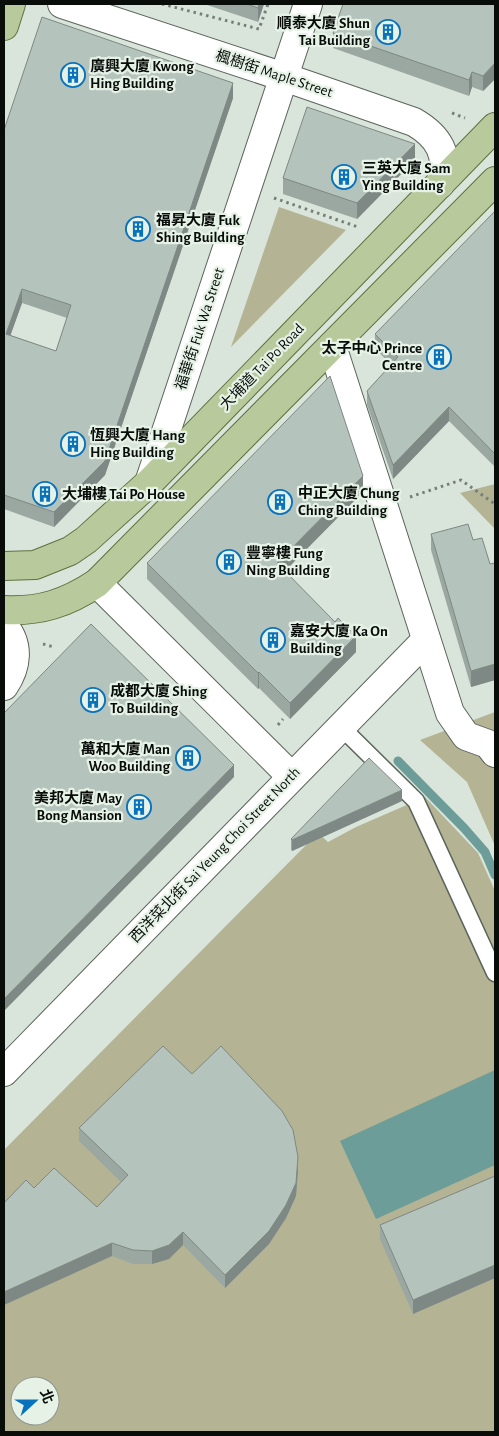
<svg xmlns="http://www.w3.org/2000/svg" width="499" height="1436" font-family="'Alegreya Sans','Noto Sans TC',sans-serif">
  <rect width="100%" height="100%" fill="#d9e5da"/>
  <g fill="#b4b394" fill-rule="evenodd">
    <path d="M 279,207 L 346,230 L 231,347 Z"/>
    <path d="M 495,484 L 495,529 L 460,493 Z"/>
    <path d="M 495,712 L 495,846 L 467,782 L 420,740 Z"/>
    <path d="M 425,797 L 478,853 L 495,891 L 495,1432 L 4,1432 L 4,1150 L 318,833 L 328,842 L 356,827 ZM 20,1386 L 50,1386 L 50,1416 L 20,1416 Z"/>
  </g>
  <path fill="#6d9d98" d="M 495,1070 L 495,1165 L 376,1219 L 340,1141 Z"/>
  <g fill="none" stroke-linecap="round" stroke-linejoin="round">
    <path stroke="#6d9d98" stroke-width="9" d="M 398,761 L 464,828 L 485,852 L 495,875"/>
    <defs>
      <path id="lane" d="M 340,726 L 416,801 L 495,973"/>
      <g id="street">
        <path d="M 62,4 L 284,77 L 414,122 C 438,136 451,155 440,184"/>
        <path d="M 332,346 L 450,713 L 466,736 L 488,744 L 495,753"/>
        <path d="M 149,483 L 308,4"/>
        <path d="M 97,583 L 291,776"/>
        <path d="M 4,626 C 20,645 17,667 4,686"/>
        <path d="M 4,1072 L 426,640"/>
      </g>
      <g id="primary">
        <path d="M 4,26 L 11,4"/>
        <path d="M 4,566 L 35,565 L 70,551 L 86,540 L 149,483 L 495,127"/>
        <path d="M 4,610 C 40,612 67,603 97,583 L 495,181"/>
      </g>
    </defs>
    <use href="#lane" stroke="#5b655c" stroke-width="19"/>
    <use href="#street" stroke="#5b655c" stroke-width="30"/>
    <use href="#primary" stroke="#5c713e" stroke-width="30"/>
    <g stroke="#767f77" stroke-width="3" stroke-dasharray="2.5 4" stroke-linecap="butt">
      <path d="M 162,4 L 259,29 L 268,4"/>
      <path d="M 452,113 L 465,118"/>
      <path d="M 274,198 L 358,227"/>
      <path d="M 410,497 L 461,480 L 495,504"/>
      <path d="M 43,644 L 54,647"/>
      <path d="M 278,725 L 283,719"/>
    </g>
    <use href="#lane" stroke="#fff" stroke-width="16"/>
    <use href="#street" stroke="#fff" stroke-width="28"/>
    <use href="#primary" stroke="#b8ca9c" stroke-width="28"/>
  </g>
  <g fill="#9ba8a2" fill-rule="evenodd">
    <path d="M 204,4 L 264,4 L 258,22 Z"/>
    <path d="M 495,4 L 495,79 L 483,91 L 472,87 L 469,96 L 333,48 L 333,33 Z"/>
    <path d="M 233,98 L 105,475 L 54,527 L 4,509 L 4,130 ZM 22,303 L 67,318 L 56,351 L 10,335 Z"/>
    <path d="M 415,160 L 357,219 L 283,194 L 283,178 Z"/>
    <path d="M 495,211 L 495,467 L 449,421 L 393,479 L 367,405 L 367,391 L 391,365 L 375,348 L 375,334 Z"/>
    <path d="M 363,492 L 285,571 L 356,652 L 290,719 L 259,688 L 258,689 L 147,579 L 147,563 Z"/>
    <path d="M 431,534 L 490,564 L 495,563 L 495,680 L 471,687 L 431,550 Z"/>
    <path d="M 402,801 L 292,851 L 291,850 L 291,839 Z"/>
    <path d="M 192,1074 L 298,1170 L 296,1196 L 286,1218 L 269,1244 L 225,1288 L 183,1245 L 169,1259 L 152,1264 L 133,1264 L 112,1256 L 5,1202 L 34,1188 L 97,1207 L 121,1182 L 79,1141 L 79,1128 Z"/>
    <path d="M 495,1176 L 495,1278 L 413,1314 L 380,1239 L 380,1225 Z"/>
  </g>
  <g fill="#7e8884">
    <path d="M 259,4 L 264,4 L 258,22 L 258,8 Z"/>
    <path d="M 495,63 L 495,79 L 483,91 L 483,76 Z"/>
    <path d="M 472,72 L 472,87 L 469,96 L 469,80 Z"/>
    <path d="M 233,83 L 233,98 L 105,475 L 54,527 L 54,512 Z"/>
    <path d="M 415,144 L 415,160 L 357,219 L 357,203 Z"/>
    <path d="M 22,289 L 22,303 L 6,348 L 6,334 Z"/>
    <path d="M 449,407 L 449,421 L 393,479 L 393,465 Z"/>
    <path d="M 363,476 L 363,492 L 277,579 L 277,563 Z"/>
    <path d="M 356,636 L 356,652 L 290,719 L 290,703 Z"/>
    <path d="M 495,664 L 495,680 L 471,687 L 471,671 Z"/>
    <path d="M 259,672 L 259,688 L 258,689 L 258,673 Z"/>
    <path d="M 234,765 L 234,777 L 4,1011 L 4,999 Z"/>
    <path d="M 402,790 L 402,801 L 292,851 L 292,840 Z"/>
    <path d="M 298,1157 L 298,1170 L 296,1196 L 286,1218 L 269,1244 L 225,1288 L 225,1275 Z"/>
    <path d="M 183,1232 L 183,1245 L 169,1259 L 152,1264 L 152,1251 Z"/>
    <path d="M 112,1243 L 112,1256 L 4,1305 L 4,1292 Z"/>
    <path d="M 495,1265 L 495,1278 L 413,1314 L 413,1300 Z"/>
  </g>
  <g fill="#b4c3bc" stroke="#7e8884" fill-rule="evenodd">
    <path d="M 247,4 L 259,4 L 258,8 Z"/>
    <path d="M 343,4 L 495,4 L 495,63 L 483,76 L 472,72 L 469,80 L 333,33 Z"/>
    <path d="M 42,17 L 233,83 L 105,461 L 54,512 L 4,495 L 4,130 ZM 22,289 L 71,305 L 56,351 L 6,334 Z"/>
    <path d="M 307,107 L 415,144 L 357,203 L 283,178 Z"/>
    <path d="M 495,211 L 495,454 L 449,407 L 393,465 L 367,391 L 398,357 L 375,334 Z"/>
    <path d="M 330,376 L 363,476 L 277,563 L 335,622 L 338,618 L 356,636 L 290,703 L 259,672 L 258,673 L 147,563 Z"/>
    <path d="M 468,524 L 473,540 L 482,538 L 490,564 L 495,563 L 495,664 L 471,671 L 431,534 Z"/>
    <path d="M 91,624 L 234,765 L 4,999 L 4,713 Z"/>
    <path d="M 369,758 L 402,790 L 292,840 L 291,839 Z"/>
    <path d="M 163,1046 L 192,1074 L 221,1046 L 282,1111 L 293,1130 L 298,1157 L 296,1183 L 286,1205 L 269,1231 L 225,1275 L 183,1232 L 169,1245 L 152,1251 L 133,1250 L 112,1243 L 4,1292 L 4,1201 L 5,1202 L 26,1180 L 34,1188 L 54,1168 L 97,1207 L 128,1175 L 79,1128 Z"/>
    <path d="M 495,1176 L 495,1265 L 413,1300 L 380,1225 Z"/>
  </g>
  <defs>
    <symbol id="building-ring" viewBox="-11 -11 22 22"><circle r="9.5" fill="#e7f2e7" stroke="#0872bd" stroke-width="1.5"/><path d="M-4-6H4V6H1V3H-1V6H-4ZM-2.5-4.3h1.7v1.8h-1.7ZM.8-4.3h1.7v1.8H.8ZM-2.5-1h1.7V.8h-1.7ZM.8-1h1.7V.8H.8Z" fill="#0872bd"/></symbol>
  </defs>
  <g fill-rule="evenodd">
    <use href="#building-ring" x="374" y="18" width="28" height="28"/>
    <use href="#building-ring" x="59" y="61" width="28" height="28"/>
    <use href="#building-ring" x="330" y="163" width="28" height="28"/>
    <use href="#building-ring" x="124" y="215" width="28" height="28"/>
    <use href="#building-ring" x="425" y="343" width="28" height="28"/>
    <use href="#building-ring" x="59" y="430" width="28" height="28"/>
    <use href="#building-ring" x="31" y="480" width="28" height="28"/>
    <use href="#building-ring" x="266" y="488" width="28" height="28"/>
    <use href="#building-ring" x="215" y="548" width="28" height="28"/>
    <use href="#building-ring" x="259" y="626" width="28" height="28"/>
    <use href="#building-ring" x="79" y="686" width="28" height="28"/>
    <use href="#building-ring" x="174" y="744" width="28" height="28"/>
    <use href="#building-ring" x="125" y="793" width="28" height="28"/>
  </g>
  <g text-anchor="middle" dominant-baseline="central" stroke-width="4.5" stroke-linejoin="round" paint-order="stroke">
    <g font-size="15" font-weight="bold" fill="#090d0a" stroke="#e7f2e7" text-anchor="start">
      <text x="370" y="23" text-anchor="end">順泰大廈 Shun<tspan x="370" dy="17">Tai Building</tspan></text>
      <text x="90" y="66">廣興大廈 Kwong<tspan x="90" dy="17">Hing Building</tspan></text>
      <text x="362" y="168">三英大廈 Sam<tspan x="362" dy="17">Ying Building</tspan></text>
      <text x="156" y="220">福昇大廈 Fuk<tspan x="156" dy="17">Shing Building</tspan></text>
      <text x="422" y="348" text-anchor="end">太子中心 Prince<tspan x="422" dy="17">Centre</tspan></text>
      <text x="90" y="435">恆興大廈 Hang<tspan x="90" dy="17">Hing Building</tspan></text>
      <text x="298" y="493">中正大廈 Chung<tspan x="298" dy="17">Ching Building</tspan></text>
      <text x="62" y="494">大埔樓 Tai Po House</text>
      <text x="246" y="553">豐寧樓 Fung<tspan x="246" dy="17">Ning Building</tspan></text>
      <text x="290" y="631">嘉安大廈 Ka On<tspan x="290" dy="17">Building</tspan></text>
      <text x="110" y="691">成都大廈 Shing<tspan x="110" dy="17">To Building</tspan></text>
      <text x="170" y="749" text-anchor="end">萬和大廈 Man<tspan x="170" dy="17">Woo Building</tspan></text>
      <text x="122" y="798" text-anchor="end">美邦大廈 May<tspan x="122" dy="17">Bong Mansion</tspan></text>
    </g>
    <g font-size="15" fill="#090d0a" stroke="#e7f2e7">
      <text transform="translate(274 74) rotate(18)">楓樹街 Maple Street</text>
      <text transform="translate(200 329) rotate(-72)">福華街 Fuk Wa Street</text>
      <text transform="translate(262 367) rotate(-46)">大埔道 Tai Po Road</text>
      <text transform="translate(215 855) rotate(-46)">西洋菜北街 Sai Yeung Choi Street North</text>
    </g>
  </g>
  <rect width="499" height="1436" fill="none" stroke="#090d0a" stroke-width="10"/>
  <g transform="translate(35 1401) rotate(69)"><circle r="24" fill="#e7f2e7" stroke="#8e968f"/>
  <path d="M0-4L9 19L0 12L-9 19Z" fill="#0872bd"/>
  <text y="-8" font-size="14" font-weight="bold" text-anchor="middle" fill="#090d0a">北</text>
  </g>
</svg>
